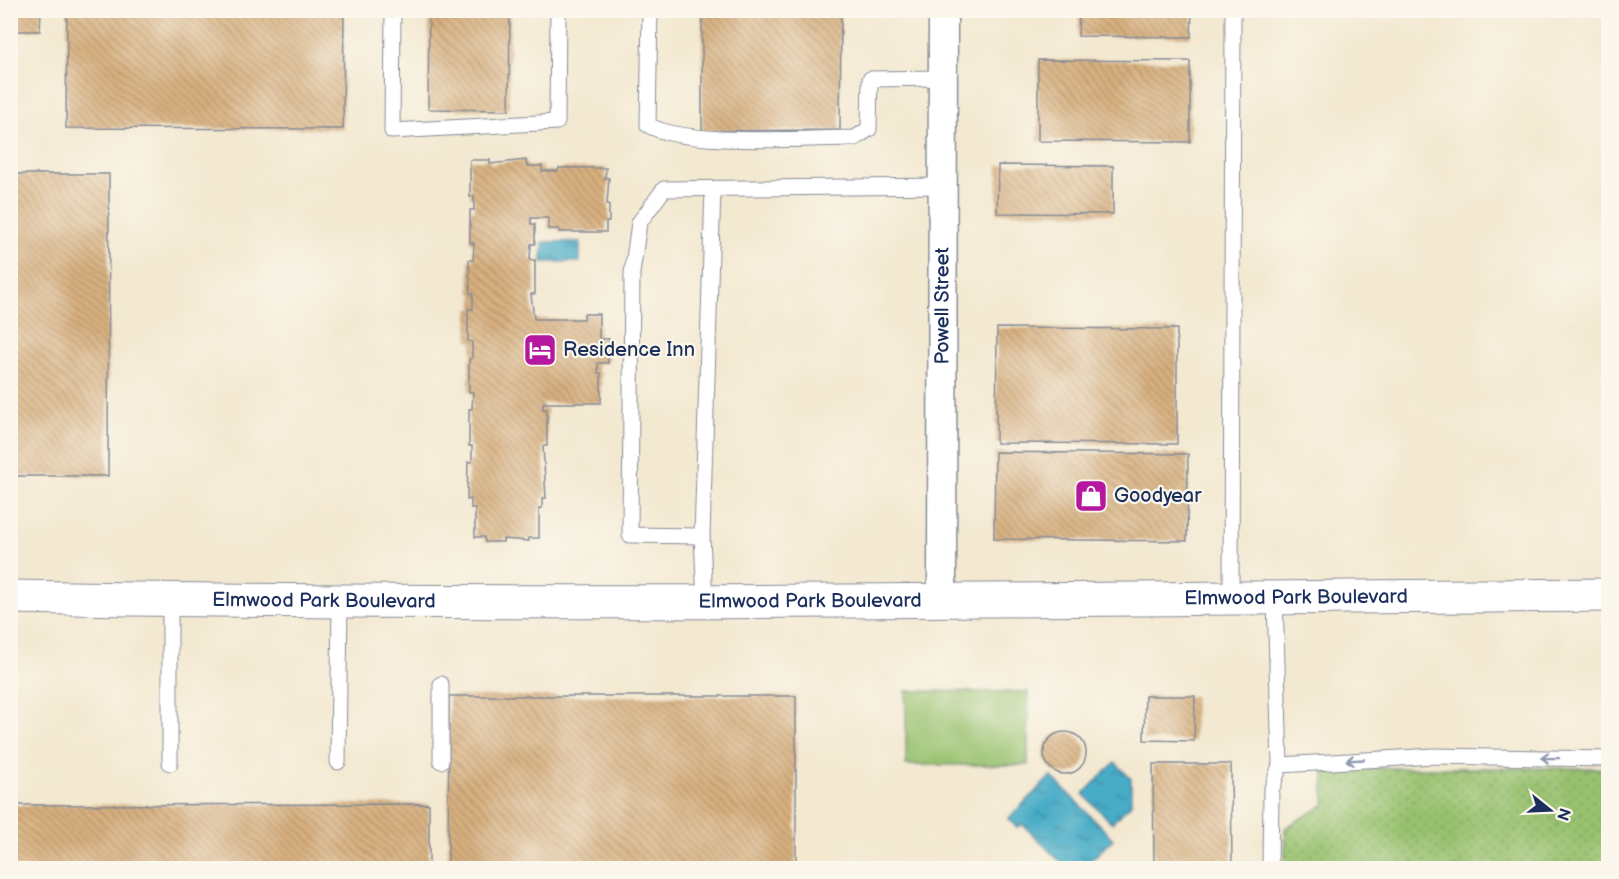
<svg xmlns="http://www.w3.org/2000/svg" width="1619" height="879" font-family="'Balsamiq Sans',sans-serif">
  <defs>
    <pattern id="grass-dots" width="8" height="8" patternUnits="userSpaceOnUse" patternTransform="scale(1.5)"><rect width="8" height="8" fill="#98c16e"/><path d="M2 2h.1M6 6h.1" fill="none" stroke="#7b9d5e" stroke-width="1.8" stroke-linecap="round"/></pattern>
    <pattern id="water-ripples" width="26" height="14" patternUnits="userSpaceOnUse" patternTransform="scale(1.5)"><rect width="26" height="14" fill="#47acc6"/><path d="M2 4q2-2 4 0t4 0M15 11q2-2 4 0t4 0" fill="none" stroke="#3a8ca4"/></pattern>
    <pattern id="building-back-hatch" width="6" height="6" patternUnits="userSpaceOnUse" patternTransform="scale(1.5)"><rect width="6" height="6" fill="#d8b07f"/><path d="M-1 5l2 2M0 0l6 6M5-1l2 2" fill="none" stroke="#ae906b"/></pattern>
  </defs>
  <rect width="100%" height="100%" fill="#fbf7ec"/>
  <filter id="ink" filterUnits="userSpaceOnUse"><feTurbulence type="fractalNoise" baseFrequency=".0167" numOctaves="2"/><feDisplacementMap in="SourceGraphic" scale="12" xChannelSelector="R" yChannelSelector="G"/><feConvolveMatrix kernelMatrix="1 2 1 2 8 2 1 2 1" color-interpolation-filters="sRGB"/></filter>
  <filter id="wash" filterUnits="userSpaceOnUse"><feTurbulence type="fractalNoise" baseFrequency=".008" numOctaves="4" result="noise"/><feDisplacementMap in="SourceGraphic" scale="24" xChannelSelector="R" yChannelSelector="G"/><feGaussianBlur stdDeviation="1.35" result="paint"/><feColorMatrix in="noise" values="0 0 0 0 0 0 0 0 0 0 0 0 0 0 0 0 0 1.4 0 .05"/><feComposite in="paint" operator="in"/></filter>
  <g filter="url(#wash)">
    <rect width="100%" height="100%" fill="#f3e8d0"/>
    <path fill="url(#grass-dots)" stroke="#5a7866" stroke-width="1.5" d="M 1324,768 L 1608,768 L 1608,868 L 1285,868 L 1285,828 L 1324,805 Z"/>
    <path fill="#98c16e" stroke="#5a7866" stroke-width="1.5" d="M 906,691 L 1028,692 L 1028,765 L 906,765 Z"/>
    <g fill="url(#water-ripples)" stroke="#316e92" stroke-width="1.5">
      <path d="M 543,242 L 580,242 L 580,262 L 542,262 Z"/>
      <path d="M 1115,762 L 1131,779 L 1131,804 L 1112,823 L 1083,794 Z"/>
      <path d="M 1051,776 L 1113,839 L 1083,868 L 1067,868 L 1022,824 L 1017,828 L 1008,819 Z"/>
    </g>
    <g id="blocks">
      <g fill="url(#building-back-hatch)">
        <path d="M 10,10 L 41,10 L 40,31 L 10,31 Z"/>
        <path d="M 67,10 L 344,10 L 343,129 L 66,128 Z"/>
        <path d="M 429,10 L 510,10 L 509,110 L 428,109 Z"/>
        <path d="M 702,10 L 841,10 L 840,130 L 702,131 Z"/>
        <path d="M 1079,10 L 1192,10 L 1191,37 L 1078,36 Z"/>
        <path d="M 1038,60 L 1190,61 L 1190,142 L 1038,141 Z"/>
        <path d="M 470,160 L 490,160 L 490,164 L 526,160 L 527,166 L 542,166 L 542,171 L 558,171 L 559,168 L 606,168 L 605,178 L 609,178 L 607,204 L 609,204 L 609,222 L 606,222 L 606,232 L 559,232 L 559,229 L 548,229 L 548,218 L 531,218 L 531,224 L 535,224 L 535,244 L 531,244 L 530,260 L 535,260 L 535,294 L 531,294 L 534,319 L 584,319 L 584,314 L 599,314 L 599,339 L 609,339 L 608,363 L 598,363 L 598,373 L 601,373 L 601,403 L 543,403 L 543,409 L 547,409 L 547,446 L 543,446 L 546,498 L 542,498 L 542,508 L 539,508 L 539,538 L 529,538 L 529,541 L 503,539 L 503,542 L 485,542 L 484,537 L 475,537 L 475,508 L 471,508 L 471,499 L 467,500 L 468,462 L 472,462 L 472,446 L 469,446 L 469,409 L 472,409 L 473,392 L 469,392 L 469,359 L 472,358 L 472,342 L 468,341 L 468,309 L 473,309 L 473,293 L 470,293 L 469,260 L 473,260 L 474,243 L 470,243 L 470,210 L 474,210 L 474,196 L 470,197 Z"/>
        <path d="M 998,165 L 1113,166 L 1113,214 L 997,213 Z"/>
        <path d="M 10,174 L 109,174 L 108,476 L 10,476 Z"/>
        <path d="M 997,328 L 1177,329 L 1177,444 L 996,443 Z"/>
        <path d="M 995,452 L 1188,454 L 1187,541 L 994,539 Z"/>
        <path d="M 449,696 L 796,696 L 796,868 L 448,868 Z"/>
        <path d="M 1145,696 L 1195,696 L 1194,741 L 1144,740 Z"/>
        <circle cx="1065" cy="753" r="21"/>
        <path d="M 1153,764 L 1231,764 L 1232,868 L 1154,868 Z"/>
        <path d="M 429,804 L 429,868 L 10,868 L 10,805 Z"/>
      </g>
    </g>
  </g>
  <g filter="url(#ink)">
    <use href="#blocks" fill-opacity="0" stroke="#878c97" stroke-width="1.5"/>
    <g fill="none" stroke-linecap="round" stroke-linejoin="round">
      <defs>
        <g id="service">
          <path d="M 393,10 L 392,131 L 557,122 L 558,10"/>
          <path d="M 650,10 L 648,125 C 685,147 807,138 855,138 L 869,129 L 870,79 L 943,78"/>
          <path d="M 702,536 L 713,189"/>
          <path d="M 1231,599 L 1233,10"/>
          <path d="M 705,602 L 702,536 L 630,535 L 632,273 L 639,223 L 664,189 L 943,186"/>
          <path d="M 441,761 L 441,684"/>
          <path d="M 338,762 L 340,602"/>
          <path d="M 170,763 L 170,600"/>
          <path d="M 1280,765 L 1434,756 L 1608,759"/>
          <path d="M 1270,868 L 1271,791 L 1280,765 L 1275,599"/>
        </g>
        <g id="minor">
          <path id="s1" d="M 942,602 L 943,10"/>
        </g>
        <g id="tertiary">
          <path id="s2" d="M 10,597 C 543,607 1076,599 1608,595"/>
        </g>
      </defs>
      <use href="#service" stroke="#878c97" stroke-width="17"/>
      <use href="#minor" stroke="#878c97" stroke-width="31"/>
      <use href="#tertiary" stroke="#878c97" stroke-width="35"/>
      <use href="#service" stroke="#fff" stroke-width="15"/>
      <use href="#minor" stroke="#fff" stroke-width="28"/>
      <use href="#tertiary" stroke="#fff" stroke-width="33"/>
    </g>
    <defs><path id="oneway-shaft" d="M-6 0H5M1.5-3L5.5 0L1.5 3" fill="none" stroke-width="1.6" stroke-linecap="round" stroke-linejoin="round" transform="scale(1.5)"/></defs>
    <g stroke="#8d97ae">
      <use href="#oneway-shaft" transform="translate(1550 758) rotate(-179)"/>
      <use href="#oneway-shaft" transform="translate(1355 760) rotate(177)"/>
    </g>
  </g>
  <defs>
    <symbol id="hotel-square" viewBox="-11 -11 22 22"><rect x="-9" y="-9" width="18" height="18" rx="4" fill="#b5179e" stroke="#fbf7ec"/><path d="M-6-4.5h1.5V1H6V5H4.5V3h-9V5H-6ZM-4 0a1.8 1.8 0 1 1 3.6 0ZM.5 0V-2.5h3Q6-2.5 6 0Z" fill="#fff"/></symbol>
    <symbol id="shop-square" viewBox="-11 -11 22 22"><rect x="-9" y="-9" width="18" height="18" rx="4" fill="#b5179e" stroke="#fbf7ec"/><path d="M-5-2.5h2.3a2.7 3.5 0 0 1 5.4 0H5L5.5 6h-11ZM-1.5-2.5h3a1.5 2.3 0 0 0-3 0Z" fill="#fff"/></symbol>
  </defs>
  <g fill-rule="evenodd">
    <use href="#hotel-square" x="521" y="331" width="38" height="38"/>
    <use href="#shop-square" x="1072" y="477" width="38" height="38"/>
  </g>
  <g text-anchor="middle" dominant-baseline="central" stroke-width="4.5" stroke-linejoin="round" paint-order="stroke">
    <g font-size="20" fill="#1b2f5e" stroke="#fbf7ec">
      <text stroke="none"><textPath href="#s1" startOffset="296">Powell Street</textPath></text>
      <text stroke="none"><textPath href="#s2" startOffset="1286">Elmwood Park Boulevard</textPath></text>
      <text stroke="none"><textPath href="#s2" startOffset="314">Elmwood Park Boulevard</textPath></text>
      <text stroke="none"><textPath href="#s2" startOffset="800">Elmwood Park Boulevard</textPath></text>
    </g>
    <g font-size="20" fill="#1b2f5e" stroke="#fbf7ec" text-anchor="start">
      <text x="563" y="350">Residence Inn</text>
      <text x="1114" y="496">Goodyear</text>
    </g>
  </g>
  <rect width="1619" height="879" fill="none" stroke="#fbf7ec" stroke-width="36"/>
  <g transform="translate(1550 810) rotate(108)" stroke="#fbf7ec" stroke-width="4.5" paint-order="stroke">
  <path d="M0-4.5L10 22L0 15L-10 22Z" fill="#1b2f5e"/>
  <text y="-9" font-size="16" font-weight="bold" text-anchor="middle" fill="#1b2f5e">N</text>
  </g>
</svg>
